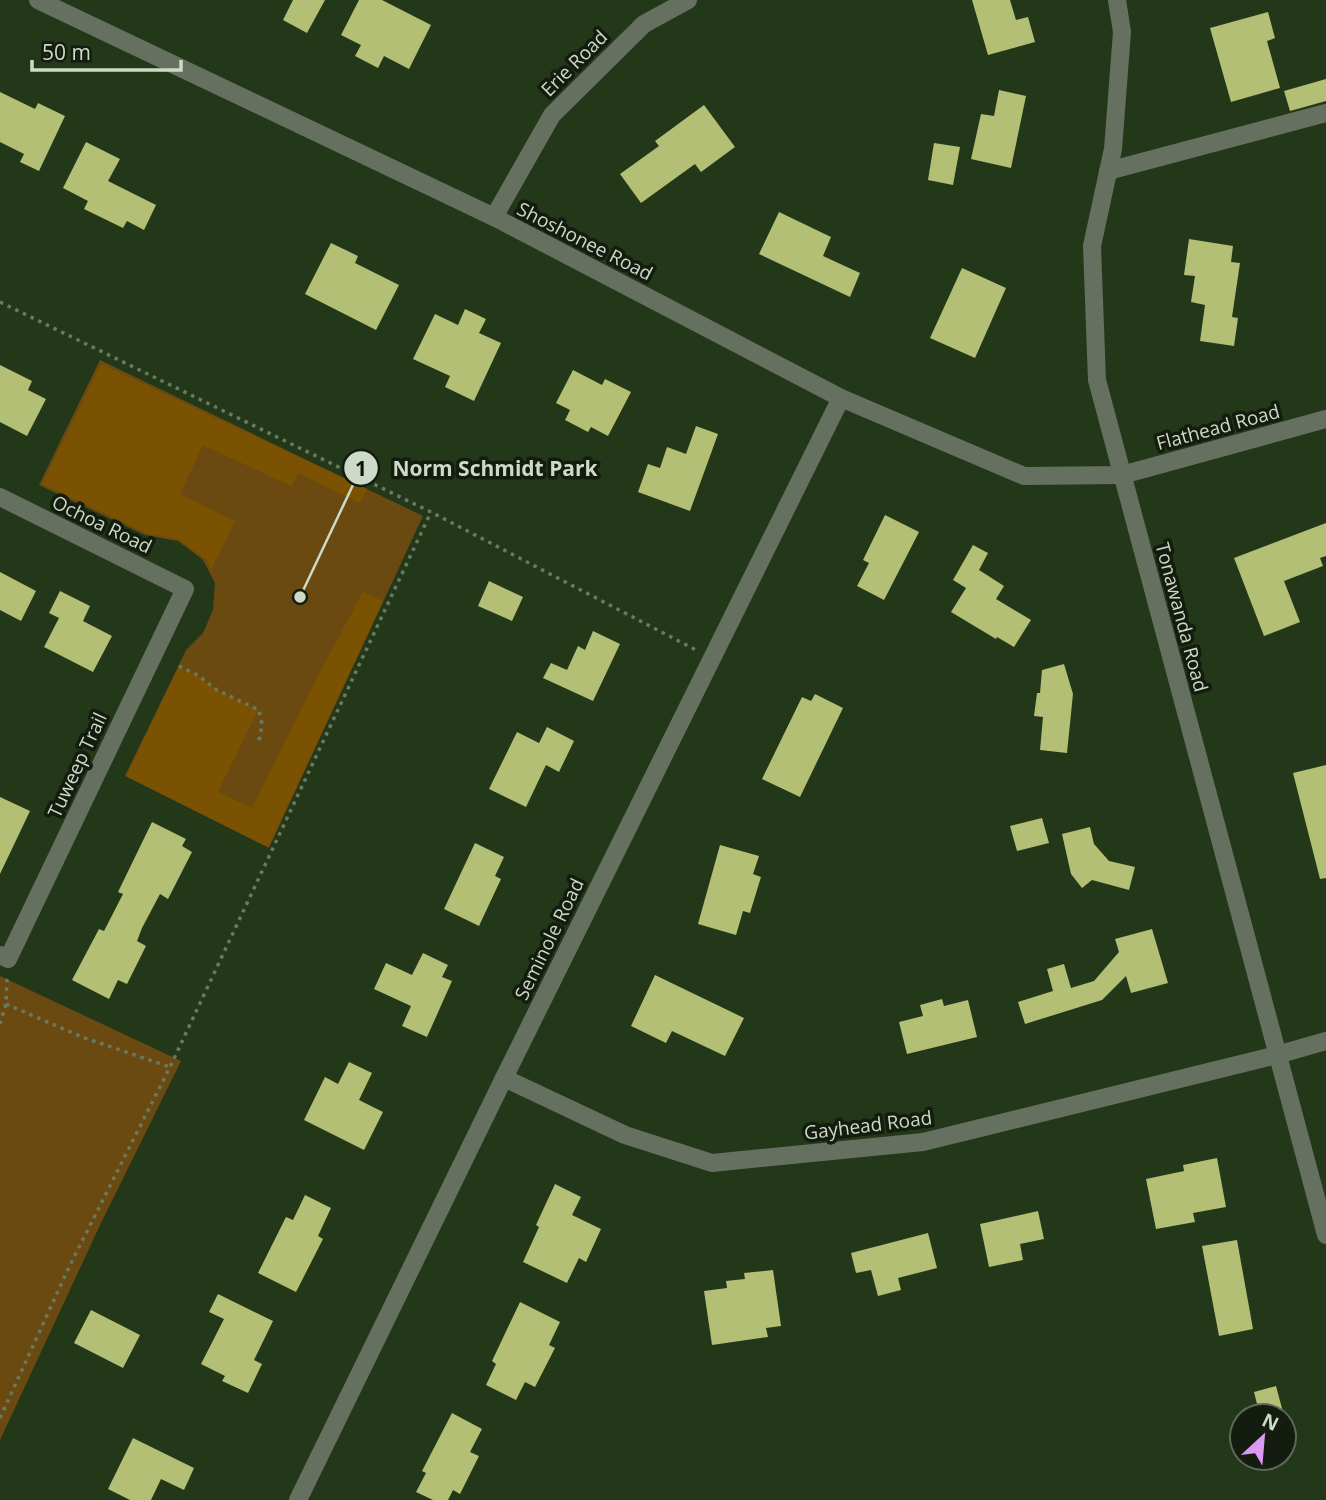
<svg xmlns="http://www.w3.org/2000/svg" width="1326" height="1500" font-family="'Open Sans',sans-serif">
  <rect width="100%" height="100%" fill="#233819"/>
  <g fill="#6a4a11">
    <path d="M 100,360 L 423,516 L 269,848 L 125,776 L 186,650 L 203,633 L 213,610 L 215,583 L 203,560 L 178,541 L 145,535 L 39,485 Z"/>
    <path d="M 0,976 L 181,1061 L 101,1223 L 0,1440 Z"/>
  </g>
  <g fill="#7a5201">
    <path d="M 101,364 L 367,489 L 360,503 L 298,473 L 291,486 L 203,445 L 180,494 L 235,521 L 211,570 L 206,559 L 178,539 L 146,533 L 42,484 Z"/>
    <path d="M 363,592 L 383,601 L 268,847 L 126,776 L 179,667 L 199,677 L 217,690 L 258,710 L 218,792 L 252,808 L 313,685 Z"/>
  </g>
  <g fill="#b3bf75">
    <path d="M 293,0 L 325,0 L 307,33 L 283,20 Z"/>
    <path d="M 359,0 L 382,0 L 431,25 L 409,69 L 384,56 L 378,68 L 355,56 L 361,45 L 341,35 Z"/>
    <path d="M 972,0 L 1010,0 L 1016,20 L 1028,17 L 1035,42 L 988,55 Z"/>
    <path d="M 1268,12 L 1275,38 L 1267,41 L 1280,88 L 1231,102 L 1210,28 Z"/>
    <path d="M 1326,79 L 1326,101 L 1290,111 L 1284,91 Z"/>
    <path d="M 999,90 L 1026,96 L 1011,168 L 971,159 L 981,114 L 994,116 Z"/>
    <path d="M 0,92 L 35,109 L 38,103 L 65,116 L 39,171 L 20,162 L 24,154 L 0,142 Z"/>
    <path d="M 704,105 L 735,147 L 701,172 L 695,164 L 641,203 L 620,174 L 659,146 L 655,141 Z"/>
    <path d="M 86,142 L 120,159 L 108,181 L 156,205 L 144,230 L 127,221 L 123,228 L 84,209 L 88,201 L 63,188 Z"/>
    <path d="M 934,143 L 960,147 L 953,185 L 928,180 Z"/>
    <path d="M 779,212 L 831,237 L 823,256 L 860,273 L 850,297 L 759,254 Z"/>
    <path d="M 1189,239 L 1233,246 L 1231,262 L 1240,263 L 1232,317 L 1238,318 L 1234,346 L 1200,341 L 1205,305 L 1191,302 L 1195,276 L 1184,275 Z"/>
    <path d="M 331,243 L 358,256 L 355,263 L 399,285 L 376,330 L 305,294 Z"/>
    <path d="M 962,268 L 1006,288 L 975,358 L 930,338 Z"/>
    <path d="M 465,309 L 486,319 L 479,333 L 501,343 L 474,401 L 445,387 L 450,376 L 413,359 L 435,314 L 458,325 Z"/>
    <path d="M 0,365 L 32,381 L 28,390 L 46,399 L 27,436 L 0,422 Z"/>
    <path d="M 573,370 L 602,385 L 605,379 L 631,392 L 608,436 L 591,427 L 588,432 L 565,420 L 570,410 L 556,403 Z"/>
    <path d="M 696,426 L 718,434 L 690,511 L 638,492 L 648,464 L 660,468 L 667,447 L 686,454 Z"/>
    <path d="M 885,515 L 919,532 L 884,600 L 857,586 L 869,563 L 863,560 Z"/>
    <path d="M 1326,523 L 1326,556 L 1320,558 L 1323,566 L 1284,581 L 1300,622 L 1264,636 L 1234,558 Z"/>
    <path d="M 973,545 L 988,553 L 979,570 L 1004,586 L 996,599 L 1031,620 L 1014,647 L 997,637 L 996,639 L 951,612 L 966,588 L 953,580 Z"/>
    <path d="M 0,572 L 36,591 L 21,621 L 0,610 Z"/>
    <path d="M 489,581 L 523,597 L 512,621 L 478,606 Z"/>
    <path d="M 60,591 L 90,606 L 83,621 L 112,636 L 93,672 L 44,647 L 59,618 L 49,613 Z"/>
    <path d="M 593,631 L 620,644 L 593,701 L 543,678 L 551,663 L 567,670 L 578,646 L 585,650 Z"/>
    <path d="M 1064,664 L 1073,694 L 1067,753 L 1040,750 L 1043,717 L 1034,716 L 1037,693 L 1040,693 L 1042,670 Z"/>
    <path d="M 815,694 L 843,708 L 800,797 L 762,779 L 802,697 L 811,701 Z"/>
    <path d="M 547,727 L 574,741 L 559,772 L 546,765 L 526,807 L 489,789 L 517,732 L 539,743 Z"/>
    <path d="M 1326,765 L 1326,878 L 1320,879 L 1293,773 Z"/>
    <path d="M 0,797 L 30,811 L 0,874 Z"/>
    <path d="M 1042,818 L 1049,843 L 1017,851 L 1010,826 Z"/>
    <path d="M 152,822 L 186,839 L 182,846 L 192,852 L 168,899 L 160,894 L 142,928 L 137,941 L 146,946 L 127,984 L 118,980 L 109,999 L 72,980 L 99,929 L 104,931 L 123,894 L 118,892 Z"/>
    <path d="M 1090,827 L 1094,844 L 1109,861 L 1135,867 L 1129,890 L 1092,880 L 1082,888 L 1071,874 L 1062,834 Z"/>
    <path d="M 475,843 L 504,857 L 495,876 L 501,879 L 479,926 L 444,909 Z"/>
    <path d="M 720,845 L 759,856 L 753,874 L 761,877 L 750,913 L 743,911 L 736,935 L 698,924 Z"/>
    <path d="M 1152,929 L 1168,983 L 1131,993 L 1126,976 L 1102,1000 L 1025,1024 L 1018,1002 L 1053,991 L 1047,969 L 1064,964 L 1071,988 L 1094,981 L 1119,952 L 1115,939 Z"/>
    <path d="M 423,953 L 448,965 L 442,977 L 452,981 L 427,1037 L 402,1026 L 411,1006 L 374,989 L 386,963 L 412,975 Z"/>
    <path d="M 655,975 L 744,1018 L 725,1056 L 672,1031 L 666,1043 L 631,1026 Z"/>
    <path d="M 942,999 L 944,1006 L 968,1000 L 977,1037 L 907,1054 L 899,1022 L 923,1016 L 920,1005 Z"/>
    <path d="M 349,1062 L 372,1073 L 359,1100 L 383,1112 L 364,1150 L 304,1120 L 325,1077 L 338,1084 Z"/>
    <path d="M 1217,1158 L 1226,1207 L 1193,1213 L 1195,1222 L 1156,1229 L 1146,1179 L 1184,1171 L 1183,1165 Z"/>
    <path d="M 555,1184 L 581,1197 L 572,1215 L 601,1229 L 586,1262 L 579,1258 L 567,1283 L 523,1262 L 539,1227 L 536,1225 Z"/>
    <path d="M 305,1195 L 331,1208 L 318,1236 L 323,1239 L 296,1292 L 258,1273 L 286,1217 L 293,1220 Z"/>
    <path d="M 1038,1211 L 1044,1239 L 1020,1244 L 1023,1260 L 989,1267 L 980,1224 Z"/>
    <path d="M 928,1233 L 937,1268 L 898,1278 L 901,1290 L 878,1296 L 871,1270 L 856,1273 L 851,1253 Z"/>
    <path d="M 1237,1240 L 1253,1329 L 1219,1336 L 1202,1246 Z"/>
    <path d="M 773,1270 L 781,1326 L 766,1328 L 768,1337 L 712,1345 L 704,1291 L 727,1288 L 726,1281 L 745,1279 L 744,1273 Z"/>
    <path d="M 218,1294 L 273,1321 L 254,1360 L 262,1364 L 248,1393 L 222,1381 L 225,1376 L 201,1364 L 224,1319 L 209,1312 Z"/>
    <path d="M 520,1302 L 560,1322 L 549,1345 L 555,1348 L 535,1387 L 525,1382 L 516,1400 L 486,1385 L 496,1364 L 492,1361 Z"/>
    <path d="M 91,1310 L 140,1335 L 123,1368 L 74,1343 Z"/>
    <path d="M 1276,1386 L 1284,1416 L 1260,1416 L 1254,1392 Z"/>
    <path d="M 452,1413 L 482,1429 L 470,1452 L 479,1456 L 460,1494 L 453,1490 L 448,1500 L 433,1500 L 416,1492 L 426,1473 L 422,1471 Z"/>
    <path d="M 133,1438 L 194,1468 L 184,1490 L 161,1479 L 151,1500 L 130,1500 L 108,1489 Z"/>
  </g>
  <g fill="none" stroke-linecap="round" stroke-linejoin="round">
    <g stroke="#687a60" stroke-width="3.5" stroke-dasharray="3.5 5" stroke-linecap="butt">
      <path d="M 0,302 L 431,512 L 696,650"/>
      <path d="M 179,666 L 199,676 L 217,690 L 259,710 L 262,724 L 259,741"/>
      <path d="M 6,1004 L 82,1037 L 170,1067"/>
      <path d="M 0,1024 L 6,1004 L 7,978"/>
      <path d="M 0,1418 L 69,1267 L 170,1067 L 431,512"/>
    </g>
    <g stroke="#657061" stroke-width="18">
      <path d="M 38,0 L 494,217 L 841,398 L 1024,476 L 1122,475 L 1326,419"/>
      <path d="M 1117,0 L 1122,32 L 1113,149 L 1092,246 L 1097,380 L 1326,1235"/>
      <path d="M 1108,171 L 1326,113"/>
      <path d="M 494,217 L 552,115 L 644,24 L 688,0"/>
      <path d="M 0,497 L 185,589 L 8,959 L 0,955"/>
      <path d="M 504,1078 L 625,1135 L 712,1163 L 923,1142 L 1277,1055 L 1326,1041"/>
      <path d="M 298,1500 L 504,1078 L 841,398"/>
    </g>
  </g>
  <g text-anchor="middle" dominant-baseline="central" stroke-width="7" stroke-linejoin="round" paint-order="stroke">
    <g font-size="19" fill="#cddac8" stroke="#131c0f">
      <text transform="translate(574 63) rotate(-45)">Erie Road</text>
      <text transform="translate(585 241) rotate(27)">Shoshonee Road</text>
      <text transform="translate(1218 427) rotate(-15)">Flathead Road</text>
      <text transform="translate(102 524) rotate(26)">Ochoa Road</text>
      <text transform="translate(1182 617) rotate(75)">Tonawanda Road</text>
      <text transform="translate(77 765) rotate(-65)">Tuweep Trail</text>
      <text transform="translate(549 939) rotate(-64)">Seminole Road</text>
      <text transform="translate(868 1125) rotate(-7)">Gayhead Road</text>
    </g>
  </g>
  <path fill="none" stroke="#cddac8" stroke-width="2.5" d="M300 597L361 468"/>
  <g fill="#cddac8" stroke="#131c0f" stroke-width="2.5">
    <circle cx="300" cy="597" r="7"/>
    <circle cx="361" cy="468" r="18"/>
  </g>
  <g font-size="21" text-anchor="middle" font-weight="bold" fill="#111">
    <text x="361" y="476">1</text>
  </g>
  <g font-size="21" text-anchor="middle" font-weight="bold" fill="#cddac8" stroke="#131c0f" stroke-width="7" stroke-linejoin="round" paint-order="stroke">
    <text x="495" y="476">Norm Schmidt Park</text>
  </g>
  <g transform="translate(1263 1437) rotate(26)"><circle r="33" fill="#131c0f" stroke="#5d6859" stroke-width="2"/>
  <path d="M0-5L12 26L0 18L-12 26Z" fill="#dc99f4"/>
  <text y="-10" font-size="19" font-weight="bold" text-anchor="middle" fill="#cddac8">N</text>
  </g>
  <path d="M32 60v10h149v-10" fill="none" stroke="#cddac8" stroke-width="3.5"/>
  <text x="42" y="60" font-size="21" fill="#cddac8" stroke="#131c0f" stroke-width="5" paint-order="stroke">50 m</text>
</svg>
